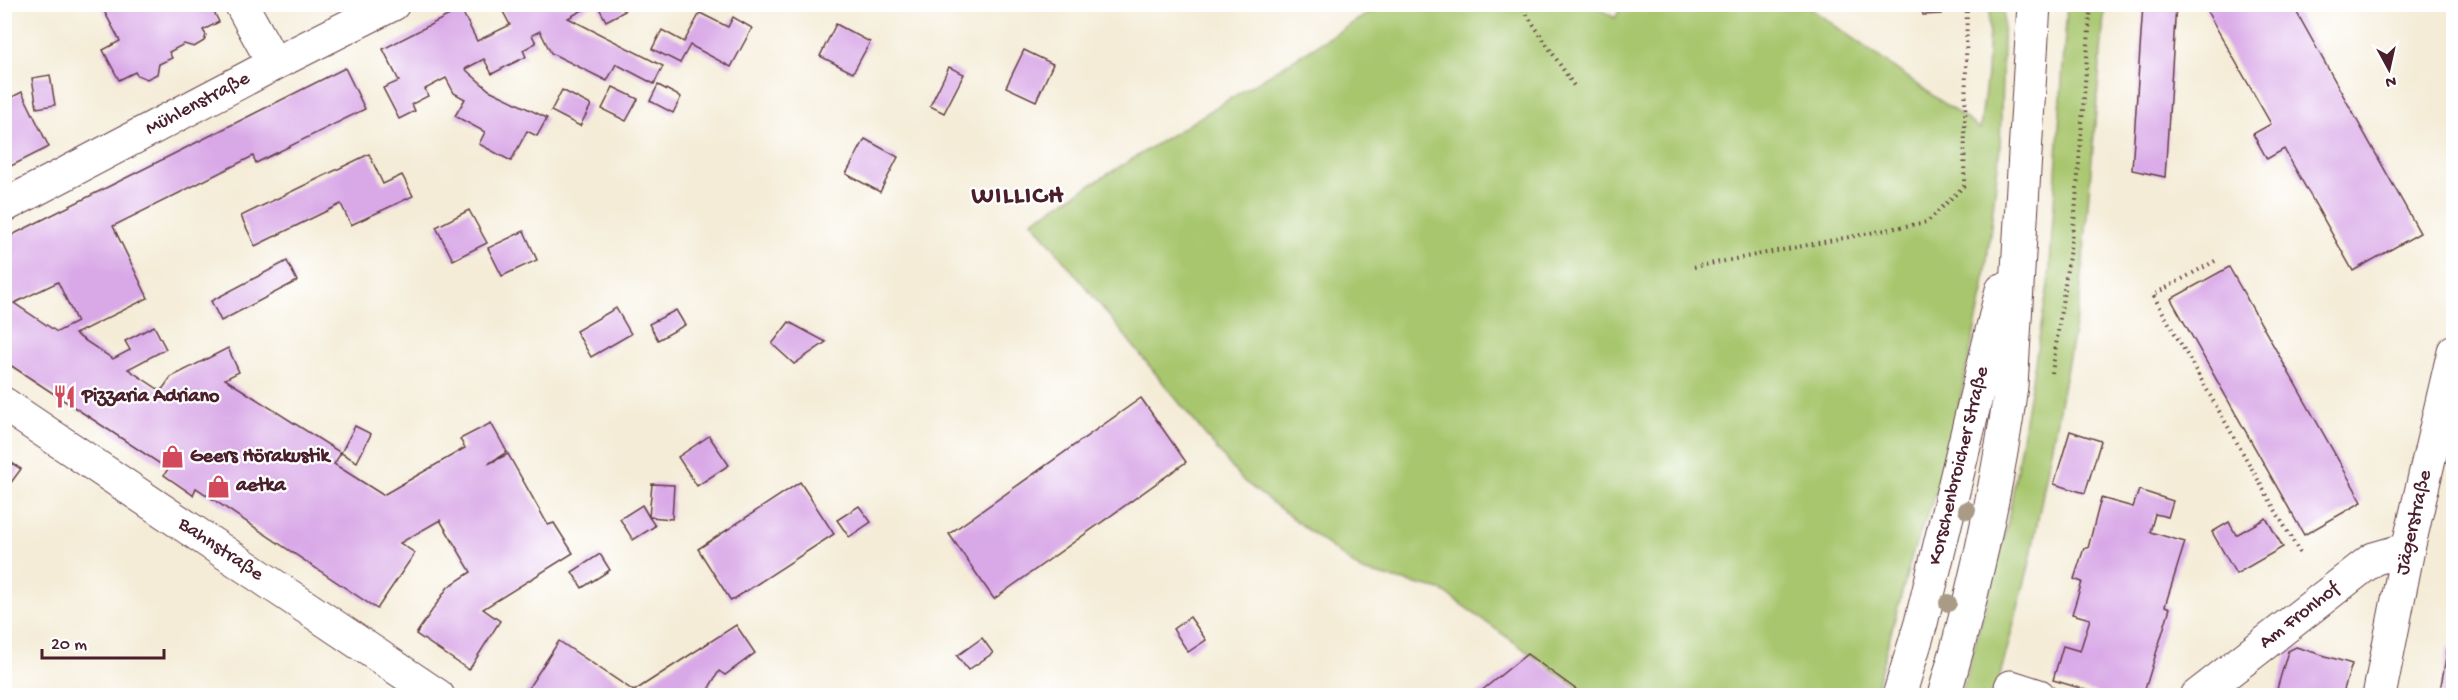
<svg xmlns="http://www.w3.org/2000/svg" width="2458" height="700" font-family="'Gochi Hand',sans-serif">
  <rect width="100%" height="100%" fill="#fff"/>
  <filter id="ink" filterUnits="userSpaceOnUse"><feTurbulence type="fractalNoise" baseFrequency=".0167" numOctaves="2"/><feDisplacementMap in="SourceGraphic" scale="12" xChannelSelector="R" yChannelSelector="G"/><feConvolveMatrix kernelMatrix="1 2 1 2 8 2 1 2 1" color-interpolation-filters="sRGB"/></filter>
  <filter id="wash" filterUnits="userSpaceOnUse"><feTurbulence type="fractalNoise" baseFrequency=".008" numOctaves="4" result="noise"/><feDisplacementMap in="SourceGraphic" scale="24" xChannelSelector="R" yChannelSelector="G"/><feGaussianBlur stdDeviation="1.35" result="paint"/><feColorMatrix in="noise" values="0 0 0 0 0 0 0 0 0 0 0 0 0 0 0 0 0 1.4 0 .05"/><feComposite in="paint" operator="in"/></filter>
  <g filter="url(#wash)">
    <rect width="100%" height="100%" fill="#f4ecd7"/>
    <g fill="#a7c66d" stroke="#78724c" stroke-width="1.5">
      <path d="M 1382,5 L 1593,5 L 1615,18 L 1623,5 L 1806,5 L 1980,129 L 1987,74 L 1990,5 L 2004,5 L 2000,148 L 1984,286 L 1946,467 L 1913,552 L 1874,695 L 1588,695 L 1441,590 L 1362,571 L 1241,479 L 1032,221 Z"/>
      <path d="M 2067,5 L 2105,5 L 2080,299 L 2029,566 L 1995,695 L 1961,696 L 2007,526 L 2049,280 Z"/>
    </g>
    <g id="blocks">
      <g fill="#d9a9e7" fill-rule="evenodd">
        <path d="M 113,4 L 210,4 L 219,22 L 203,30 L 206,35 L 204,41 L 194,47 L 184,44 L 169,52 L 172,58 L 159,64 L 157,74 L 147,79 L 137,75 L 135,72 L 119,80 L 103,50 L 120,41 L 103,9 Z"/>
        <path d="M 499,4 L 594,4 L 568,18 L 663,66 L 654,84 L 616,64 L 607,81 L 551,53 L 540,31 L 532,35 L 536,43 L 523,50 L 526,57 L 509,65 L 492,74 L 484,59 L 465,69 L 489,90 L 547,118 L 537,136 L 527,131 L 511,161 L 479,144 L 485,132 L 455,116 L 465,99 L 454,93 L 446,78 L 425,89 L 428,96 L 412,104 L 415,111 L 399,119 L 383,88 L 399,81 L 383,49 L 461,9 L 477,41 L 510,25 Z"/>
        <path d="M 597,4 L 618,4 L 625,11 L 606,21 Z"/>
        <path d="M 1922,4 L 1942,4 L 1942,14 L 1923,15 Z"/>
        <path d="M 2143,4 L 2176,4 L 2165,177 L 2132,170 Z"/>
        <path d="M 2206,4 L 2292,4 L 2420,233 L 2353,271 L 2284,149 L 2267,159 L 2253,134 L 2271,124 L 2204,6 Z"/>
        <path d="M 700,13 L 728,27 L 733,17 L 752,28 L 731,67 L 690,45 L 680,63 L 652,49 L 662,30 L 684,42 Z"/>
        <path d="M 836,24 L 870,42 L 853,73 L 820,56 Z"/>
        <path d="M 1024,50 L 1053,64 L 1036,101 L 1006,87 Z"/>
        <path d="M 949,67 L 964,74 L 944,113 L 930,106 Z"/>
        <path d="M 345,68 L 365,109 L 256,163 L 253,156 L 113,226 L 148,298 L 75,334 L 113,359 L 130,350 L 125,341 L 154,326 L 166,349 L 128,369 L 161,391 L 171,377 L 228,348 L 239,372 L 225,379 L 341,453 L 334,464 L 383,495 L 465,448 L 460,439 L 491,423 L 507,452 L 488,464 L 508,454 L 548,525 L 554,523 L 573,553 L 483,609 L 500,621 L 469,670 L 416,634 L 448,587 L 471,572 L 440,520 L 400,543 L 415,553 L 377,609 L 196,488 L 193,495 L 164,475 L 168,469 L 4,361 L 4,239 ZM 58,282 L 77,322 L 57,332 L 14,303 Z"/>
        <path d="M 50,75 L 55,105 L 37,108 L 32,78 Z"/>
        <path d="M 658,85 L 681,97 L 673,113 L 650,101 Z"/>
        <path d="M 613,87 L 638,99 L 626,121 L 602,109 Z"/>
        <path d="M 562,90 L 591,105 L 580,126 L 551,111 Z"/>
        <path d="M 22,92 L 49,147 L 7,168 L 4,163 L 4,101 Z"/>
        <path d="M 865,139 L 898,157 L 880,192 L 846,174 Z"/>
        <path d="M 369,154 L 383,184 L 402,175 L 413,196 L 351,225 L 341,204 L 255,246 L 241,216 Z"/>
        <path d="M 469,210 L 487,243 L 453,260 L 436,227 Z"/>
        <path d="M 524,231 L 537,260 L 502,276 L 488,248 Z"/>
        <path d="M 287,261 L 297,281 L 221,321 L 211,301 Z"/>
        <path d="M 2229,267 L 2362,502 L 2304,535 L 2171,299 Z"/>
        <path d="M 616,308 L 631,334 L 591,357 L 576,331 Z"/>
        <path d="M 676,310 L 685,325 L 658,340 L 649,324 Z"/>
        <path d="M 789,322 L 826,342 L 794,364 L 772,344 Z"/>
        <path d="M 1141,398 L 1186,462 L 994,599 L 949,534 Z"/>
        <path d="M 355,426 L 371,434 L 357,462 L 341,453 Z"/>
        <path d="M 2070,431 L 2101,441 L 2085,493 L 2054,484 Z"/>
        <path d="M 709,436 L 729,465 L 697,486 L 678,457 Z"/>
        <path d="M 4,458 L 21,469 L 4,492 Z"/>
        <path d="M 800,482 L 834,534 L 731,601 L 698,549 Z"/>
        <path d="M 652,484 L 674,485 L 672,519 L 649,517 L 655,526 L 633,540 L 620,519 L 642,505 L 649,517 Z"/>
        <path d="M 2139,490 L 2173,501 L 2168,517 L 2155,514 L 2150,532 L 2185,542 L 2165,606 L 2170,608 L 2143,696 L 2106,696 L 2053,680 L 2063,646 L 2080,651 L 2090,619 L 2072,614 L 2082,582 L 2074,579 L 2084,548 L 2088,548 L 2101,498 L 2133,507 Z"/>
        <path d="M 859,506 L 871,522 L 849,537 L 837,520 Z"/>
        <path d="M 2266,518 L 2283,547 L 2236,574 L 2212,532 L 2229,522 L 2236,535 Z"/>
        <path d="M 600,554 L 610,570 L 582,588 L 572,572 Z"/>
        <path d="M 1190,617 L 1206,640 L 1188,652 L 1173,629 Z"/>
        <path d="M 736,625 L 755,653 L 725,675 L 719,671 L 710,686 L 709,696 L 523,696 L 559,641 L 634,691 Z"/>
        <path d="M 982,638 L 993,653 L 968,670 L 957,656 Z"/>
        <path d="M 2296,647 L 2352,664 L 2342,696 L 2275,696 L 2288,651 Z"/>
        <path d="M 2448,647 L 2454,648 L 2454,696 L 2439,696 Z"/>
        <path d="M 1527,654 L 1570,685 L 1585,696 L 1475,696 Z"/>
      </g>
    </g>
  </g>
  <g filter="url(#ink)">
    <use href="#blocks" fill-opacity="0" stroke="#643e45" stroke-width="1.5"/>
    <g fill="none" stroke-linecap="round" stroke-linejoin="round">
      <defs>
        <g id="minor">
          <path d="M 241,4 L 274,64"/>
          <path id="s1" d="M 4,206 L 274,64 L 393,4"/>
          <path id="s2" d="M 4,404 L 438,696"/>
          <path d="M 2011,687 L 2039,696"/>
          <path id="s3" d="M 2197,696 L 2373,559 L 2408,549"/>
          <path id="s4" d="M 2379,696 L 2408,549 L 2454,351"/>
        </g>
        <g id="major">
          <path id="s5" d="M 1899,696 L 1921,623 L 2002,290"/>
          <path d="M 1944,696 C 1974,593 1997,492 2011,386 L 2034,4"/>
        </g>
      </defs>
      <use href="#minor" stroke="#643e45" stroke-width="35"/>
      <use href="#major" stroke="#643e45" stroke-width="35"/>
      <g stroke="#643e45" stroke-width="4" stroke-dasharray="1.5 4.5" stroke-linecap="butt">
        <path d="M 1520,4 L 1576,89"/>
        <path d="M 2215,261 L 2153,295 L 2302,557"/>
        <path d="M 1694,267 L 1927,222 L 1964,186 L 1967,4"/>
        <path d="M 2052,373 L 2075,214 L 2091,4"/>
      </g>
      <use href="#minor" stroke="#fff" stroke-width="33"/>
      <use href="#major" stroke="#fff" stroke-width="33"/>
    </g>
    <g fill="#a99b85">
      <circle cx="1967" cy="510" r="9"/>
      <circle cx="1948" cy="603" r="9"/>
    </g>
  </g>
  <defs>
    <symbol id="restaurant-bare" viewBox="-9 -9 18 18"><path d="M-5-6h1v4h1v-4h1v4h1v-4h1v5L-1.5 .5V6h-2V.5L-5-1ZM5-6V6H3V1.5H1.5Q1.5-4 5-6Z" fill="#d1495b" stroke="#fff" stroke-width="2.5" paint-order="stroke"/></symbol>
    <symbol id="shop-bare" viewBox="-9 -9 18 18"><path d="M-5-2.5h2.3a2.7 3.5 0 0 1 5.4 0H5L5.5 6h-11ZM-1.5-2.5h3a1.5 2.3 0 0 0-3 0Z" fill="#d1495b" stroke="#fff" stroke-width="2.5" paint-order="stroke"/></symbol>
  </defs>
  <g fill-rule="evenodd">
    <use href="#restaurant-bare" x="48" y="380" width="33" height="33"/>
    <use href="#shop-bare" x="156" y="440" width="33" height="33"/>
    <use href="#shop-bare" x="202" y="470" width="33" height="33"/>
  </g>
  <g text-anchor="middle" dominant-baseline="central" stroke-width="4.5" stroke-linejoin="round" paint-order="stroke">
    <g font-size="20" fill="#4a1f2b" stroke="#fff">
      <text stroke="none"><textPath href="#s1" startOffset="219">Mühlenstraße</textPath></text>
      <text stroke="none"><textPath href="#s5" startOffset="238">Korschenbroicher Straße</textPath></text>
      <text stroke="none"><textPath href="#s4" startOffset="177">Jägerstraße</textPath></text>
      <text stroke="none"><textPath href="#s2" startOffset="261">Bahnstraße</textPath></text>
      <text stroke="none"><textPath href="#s3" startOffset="130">Am Fronhof</textPath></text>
    </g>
    <g font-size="20" font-weight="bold" fill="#4a1f2b" stroke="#fff" text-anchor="start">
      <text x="82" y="397">Pizzaria Adriano</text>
      <text x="190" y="457">Geers Hörakustik</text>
      <text x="236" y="486">aetka</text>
    </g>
    <g font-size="26" font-weight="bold" letter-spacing="1.5" fill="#4a1f2b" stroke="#fff">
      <text x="1018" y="197">WILLICH</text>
    </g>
  </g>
  <rect width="2458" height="700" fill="none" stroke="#fff" stroke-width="24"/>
  <g transform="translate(2389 69) rotate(172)" stroke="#ffffff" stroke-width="4.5" paint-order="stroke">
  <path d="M0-4.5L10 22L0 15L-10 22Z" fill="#4a1f2b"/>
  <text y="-9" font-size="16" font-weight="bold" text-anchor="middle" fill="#4a1f2b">N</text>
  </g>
  <path d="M42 649v9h122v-9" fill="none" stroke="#4a1f2b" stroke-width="3"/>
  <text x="51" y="649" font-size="18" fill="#4a1f2b" stroke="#ffffff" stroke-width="4.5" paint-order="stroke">20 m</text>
</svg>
